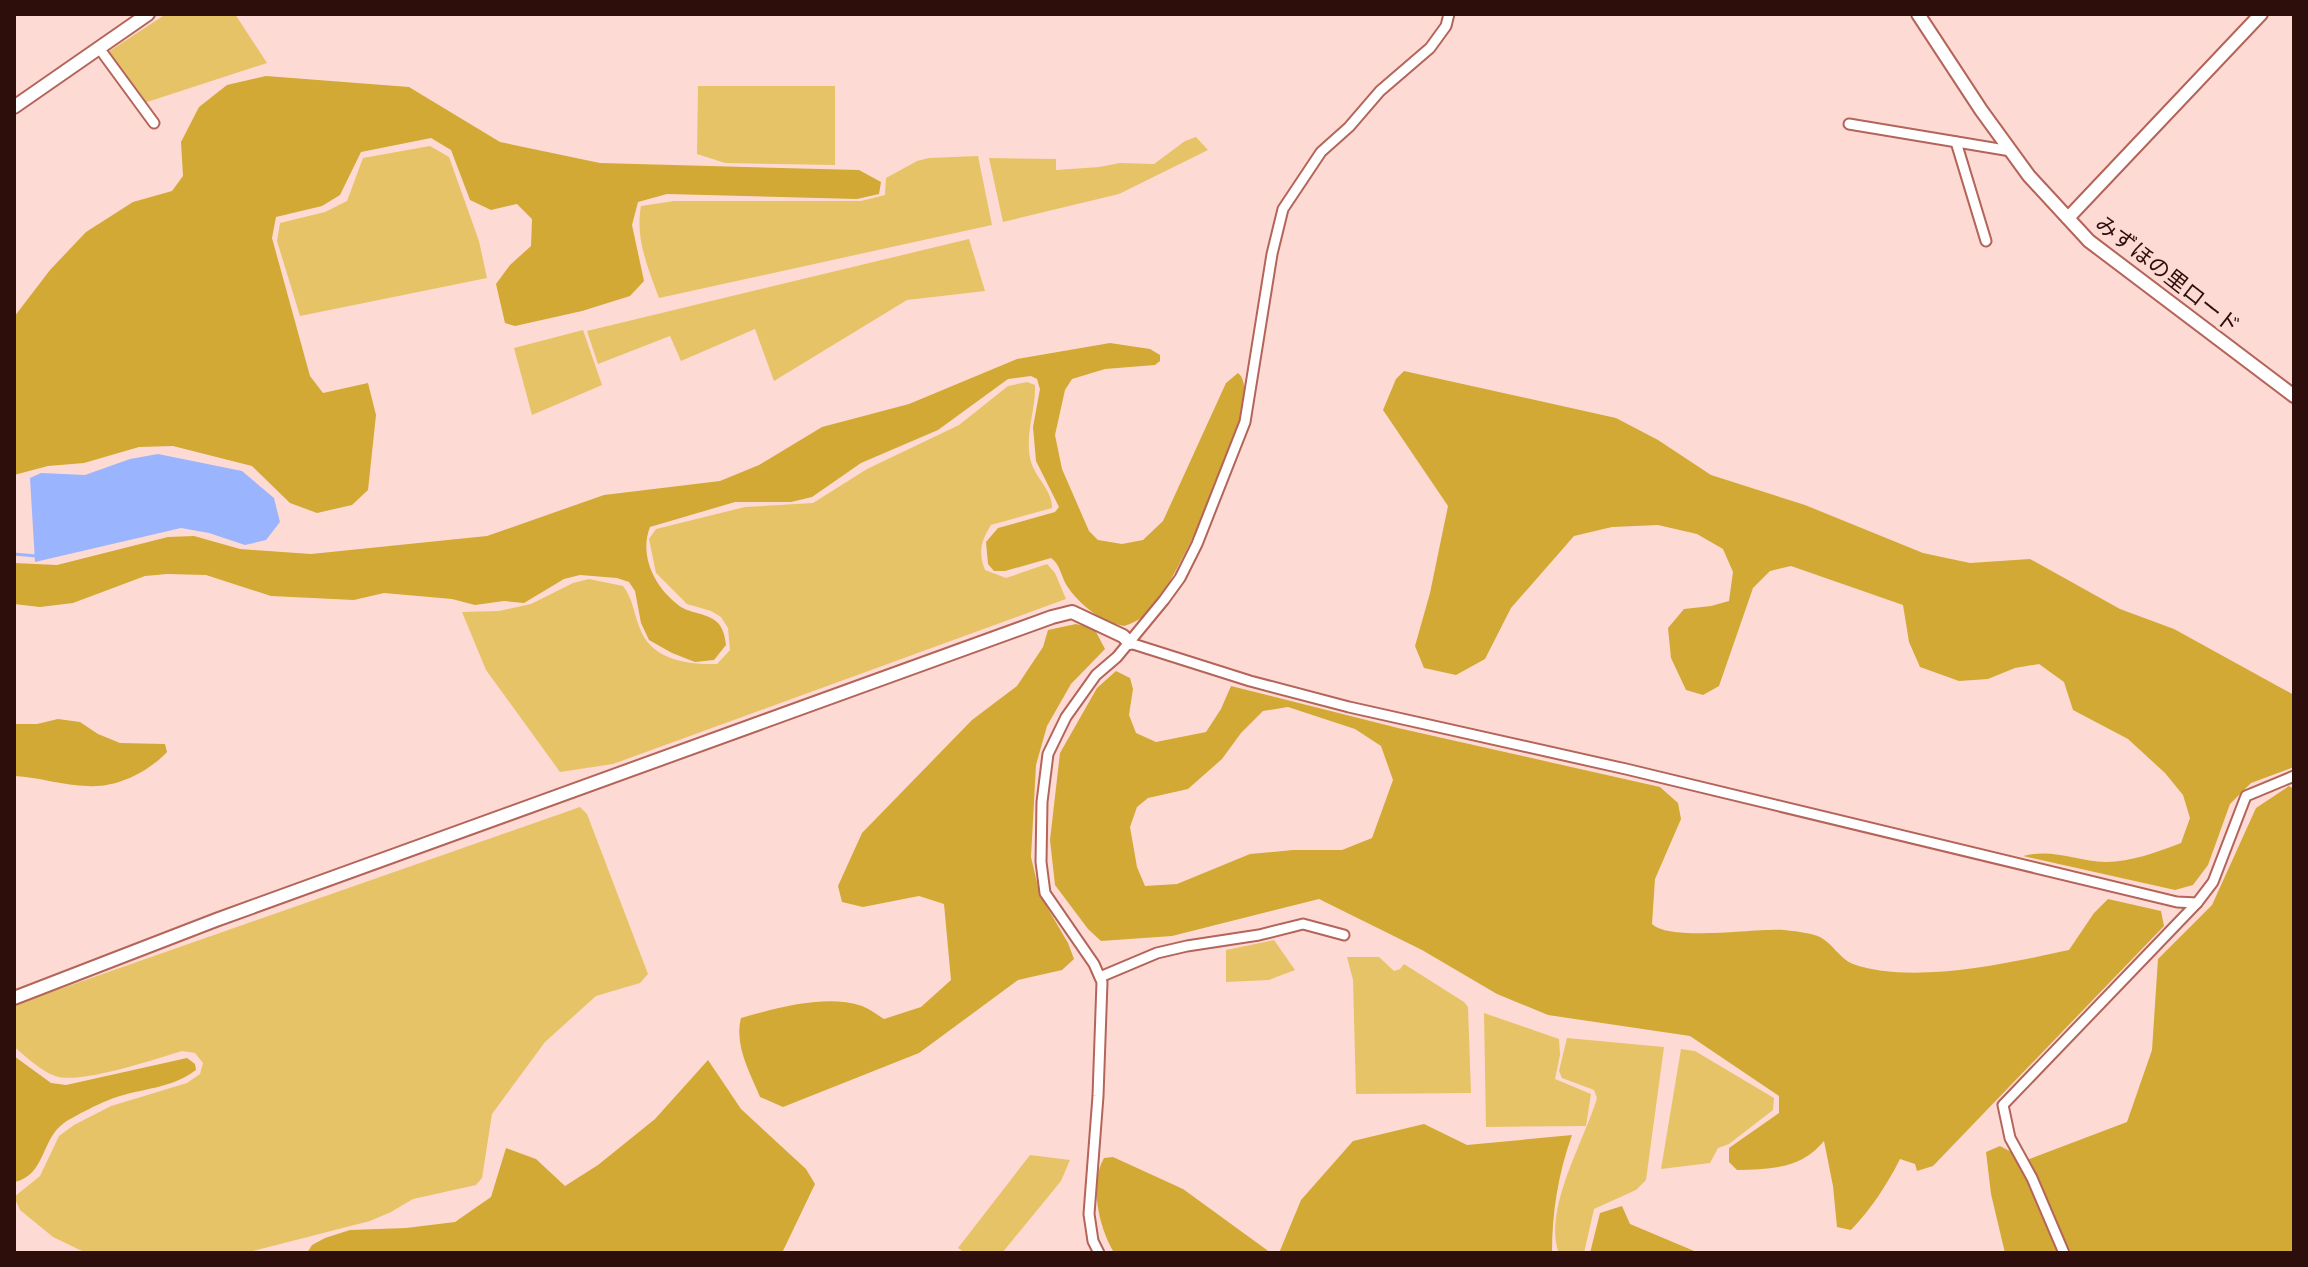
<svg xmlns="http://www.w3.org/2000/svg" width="2308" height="1267" font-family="Inter,'Noto Sans JP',sans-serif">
  <rect width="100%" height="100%" fill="#fedad4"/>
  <g fill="#e7c367">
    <path d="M 166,14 L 235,14 L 267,63 L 144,103 L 108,52 Z"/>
    <path d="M 698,86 L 835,86 L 835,165 L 725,163 L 697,154 Z"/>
    <path d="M 1196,137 L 1208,150 L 1119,194 L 1003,222 L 989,158 L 1056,159 L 1056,170 L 1099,167 L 1120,163 L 1154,164 L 1185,141 Z"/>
    <path d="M 430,146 L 449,157 L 479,241 L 487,278 L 300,316 L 277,241 L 280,223 L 325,212 L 347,201 L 363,158 Z"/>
    <path d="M 978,156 L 992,225 L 659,298 C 648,268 635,239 641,206 L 674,201 L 861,201 L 885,195 L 886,178 L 917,161 L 929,158 Z"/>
    <path d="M 969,239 L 985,291 L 907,300 L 774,381 L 755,329 L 681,361 L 670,336 L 598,364 L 587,331 Z"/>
    <path d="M 583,330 L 602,385 L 532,415 L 514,348 Z"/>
    <path d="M 1027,382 L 1035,385 C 1036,411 1024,435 1031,462 C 1036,478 1053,492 1052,508 L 991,525 C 981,541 978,552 985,570 L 1006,578 L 1047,564 L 1055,573 L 1066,599 L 613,764 L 560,772 L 486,670 L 462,612 L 499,611 L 531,604 L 573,583 L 589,579 L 623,586 C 633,599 633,611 639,626 C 650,660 687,665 717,664 L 730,650 L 728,628 L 721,617 L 711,611 L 687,604 L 656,573 L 649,539 L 656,529 L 745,507 L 813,503 L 867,469 L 959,425 L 1008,386 Z"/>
    <path d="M 580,807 L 587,814 L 648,974 L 640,983 L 596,996 L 545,1042 L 492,1114 L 482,1178 L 476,1185 L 413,1199 L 391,1212 L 370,1221 L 245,1253 L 84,1252 L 53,1237 L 20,1210 L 14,1197 L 40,1176 L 59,1136 L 74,1125 L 111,1106 L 187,1083 L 200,1074 L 203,1063 L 195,1053 L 182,1051 C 156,1059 78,1085 55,1076 C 39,1070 27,1057 14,1047 L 14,1005 Z"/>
    <path d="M 1274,940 L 1295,970 L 1269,980 L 1226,982 L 1226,950 Z"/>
    <path d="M 1347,957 L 1379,957 L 1394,971 L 1400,969 L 1404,964 L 1464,1002 L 1468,1007 L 1471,1093 L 1356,1094 L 1353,980 Z"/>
    <path d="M 1484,1013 L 1559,1039 L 1560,1055 L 1555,1079 L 1591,1094 L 1586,1126 L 1486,1127 Z"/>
    <path d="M 1567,1038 L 1664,1047 L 1646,1180 L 1636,1190 L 1594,1209 L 1584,1253 L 1559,1253 C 1543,1209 1584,1142 1597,1098 L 1594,1090 L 1562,1078 L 1559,1071 Z"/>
    <path d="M 1681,1049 L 1695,1051 L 1774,1098 L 1773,1110 L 1729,1144 L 1718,1148 L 1710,1163 L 1661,1169 Z"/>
    <path d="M 1030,1155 L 1070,1160 L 1061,1181 L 1002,1253 L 965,1253 L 958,1248 Z"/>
  </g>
  <g fill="#d2a934" fill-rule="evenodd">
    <path d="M 266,76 L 409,87 L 500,142 L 600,163 L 859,170 L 881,182 L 879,194 L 857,199 L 667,194 L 638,202 L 632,225 L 644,281 L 630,296 L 582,311 L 515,326 L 505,323 L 496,284 L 510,265 L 531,246 L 532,219 L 517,204 L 491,210 L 470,200 L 451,150 L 431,138 L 361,152 L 340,195 L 322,206 L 276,217 L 272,238 L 310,376 L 323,393 L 368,383 L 376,415 L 368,490 L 352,505 L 317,513 L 290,503 L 252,466 L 173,446 L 139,447 L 84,463 L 48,466 L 14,475 L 14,317 L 50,270 L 86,232 L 133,202 L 172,191 L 183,176 L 181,142 L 199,107 L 227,85 Z"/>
    <path d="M 1110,343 L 1150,349 L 1160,355 L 1160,361 L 1155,365 L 1105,369 L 1072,379 L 1065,390 L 1055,435 L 1062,469 L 1089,531 L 1098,540 L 1122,544 L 1143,540 L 1163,521 L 1226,383 L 1238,373 C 1269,396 1178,572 1158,601 C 1150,613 1138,622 1124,626 C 1101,622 1079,604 1067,586 C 1061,576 1060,564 1051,558 L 1005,571 L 994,571 L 988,564 L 986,542 L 998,528 L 1055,512 L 1059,507 L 1036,461 L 1033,427 L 1040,389 L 1037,379 L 1031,376 L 1008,379 L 938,430 L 861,463 L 812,497 L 791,502 L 735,502 L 650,527 C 639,555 654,586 677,604 C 688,614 706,612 717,622 C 723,628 725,636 726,645 L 714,660 L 695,662 L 672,653 L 649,640 L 641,623 L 635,591 L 629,582 L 617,578 L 580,575 L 564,579 L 524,603 L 504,601 L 475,605 L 452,599 L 384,593 L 354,600 L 271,596 L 206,575 L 167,574 L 145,576 L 73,603 L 40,607 L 14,604 L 14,563 L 57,565 L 168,537 L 194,536 L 240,549 L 311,554 L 487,536 L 604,495 L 720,481 L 759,465 L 822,427 L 909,404 L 1017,359 Z"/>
    <path d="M 1404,371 L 1616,418 L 1658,440 L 1711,475 L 1805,505 L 1923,553 L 1970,563 L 2030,559 L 2120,609 L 2174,629 L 2294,695 L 2294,767 L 2251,783 L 2230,804 L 2208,865 L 2193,885 L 2175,890 L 2023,856 C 2052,848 2077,861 2106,862 C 2131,862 2157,852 2181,843 L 2190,818 L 2183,795 L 2165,773 L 2128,739 L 2073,710 L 2064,682 L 2039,664 L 2015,668 L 1988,679 L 1959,681 L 1920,667 L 1909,642 L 1903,605 L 1791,566 L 1770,571 L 1753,588 L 1719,686 L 1703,695 L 1686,690 L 1671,658 L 1668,628 L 1684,609 L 1711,606 L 1729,601 L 1733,572 L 1723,549 L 1697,534 L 1658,525 L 1612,527 L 1574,536 L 1511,608 L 1485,659 L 1456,675 L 1424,668 L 1415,646 L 1430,593 L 1448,506 L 1383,410 L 1396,379 Z"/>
    <path d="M 1076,624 L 1094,628 L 1105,649 L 1071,684 L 1047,726 L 1036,765 L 1031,857 L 1040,895 L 1068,943 L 1074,959 L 1062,970 L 1018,980 L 919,1053 L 783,1107 L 760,1097 C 750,1072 734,1046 741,1018 C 778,1008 825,994 862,1006 C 870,1009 877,1015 884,1019 L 921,1007 L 951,980 L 944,904 L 919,896 L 863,907 L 842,902 L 838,886 L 862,833 L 972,720 L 1017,686 L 1043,647 L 1048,630 Z"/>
    <path d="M 1116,671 L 1130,678 L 1133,689 L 1129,715 L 1136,733 L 1156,742 L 1206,732 L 1221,709 L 1231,686 L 1398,728 L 1660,787 L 1678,803 L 1681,819 L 1655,879 L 1652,924 C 1671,942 1755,928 1784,930 C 1794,931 1811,933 1820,937 C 1832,943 1840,959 1853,964 C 1912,985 2009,963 2069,950 L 2094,913 L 2108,899 L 2161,911 L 2164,926 L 1933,1166 L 1917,1171 L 1915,1164 L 1900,1159 C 1887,1185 1871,1209 1851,1230 L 1837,1227 L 1833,1186 L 1824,1141 C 1801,1169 1771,1169 1737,1170 L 1729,1162 L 1729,1148 L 1779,1113 L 1779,1096 L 1690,1036 L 1548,1015 L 1497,994 L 1422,950 L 1319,899 L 1172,936 L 1101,941 L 1088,929 L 1055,885 L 1050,840 L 1060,753 L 1097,688 ZM 1288,707 L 1355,729 L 1381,746 L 1393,780 L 1372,838 L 1342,850 L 1293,850 L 1250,854 L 1177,884 L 1145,886 L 1137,867 L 1130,827 L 1137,807 L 1148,798 L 1188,789 L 1222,759 L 1241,733 L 1263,711 Z"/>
    <path d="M 58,719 L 80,722 L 98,734 L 120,743 L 165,744 L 167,752 C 148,772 117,788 88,786 C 64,786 39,777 14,776 L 14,724 L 37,724 Z"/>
    <path d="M 2289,786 L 2294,789 L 2294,1253 L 2005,1253 L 1991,1194 L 1986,1152 L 2000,1146 L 2027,1160 L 2127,1122 L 2152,1050 L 2158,959 L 2212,905 L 2256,808 Z"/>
    <path d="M 14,1056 L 51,1083 L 66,1085 L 187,1058 L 195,1064 L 196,1070 C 171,1089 142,1088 114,1098 C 102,1102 74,1116 64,1123 C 41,1139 46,1174 15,1182 Z"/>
    <path d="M 708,1060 L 741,1109 L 806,1169 L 815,1184 L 782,1253 L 307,1253 L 312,1245 L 325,1238 L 350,1230 L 406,1228 L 455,1222 L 491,1197 L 506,1148 L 536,1159 L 565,1186 L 598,1165 L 655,1119 Z"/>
    <path d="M 1424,1124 L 1467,1145 L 1572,1135 C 1558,1174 1552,1213 1552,1253 L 1279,1253 L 1301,1200 L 1353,1141 Z"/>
    <path d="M 1113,1157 L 1183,1189 L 1271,1253 L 1113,1251 C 1099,1227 1089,1184 1104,1158 Z"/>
    <path d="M 1622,1206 L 1630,1224 L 1699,1253 L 1590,1253 L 1600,1213 Z"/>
  </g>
  <path fill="#9ab4fe" d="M 158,454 L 242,471 L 274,498 L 280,522 L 266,540 L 245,545 L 209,533 L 181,528 L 35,562 L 30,478 L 41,473 L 85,475 L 130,459 Z"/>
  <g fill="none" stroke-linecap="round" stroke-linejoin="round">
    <path stroke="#9ab4fe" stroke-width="3" d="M 14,554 L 36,556"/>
    <defs>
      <g id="street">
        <path d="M 99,48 L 154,123"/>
        <path d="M 1849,124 L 2011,151"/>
        <path d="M 1956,142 L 1986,241"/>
        <path d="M 1130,643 L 1250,681 L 1349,707 L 1626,769 L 2177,902 L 2197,903"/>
        <path d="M 1100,977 L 1157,953 L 1187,946 L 1259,935 L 1303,924 L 1344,935"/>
        <path d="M 1099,1253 L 1093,1241 L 1089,1214 L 1098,1096 L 1102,982 L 1094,964 L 1045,893 L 1041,862 L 1042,802 L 1048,754 L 1066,717 L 1096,675 L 1117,657 L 1164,600 L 1180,578 L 1197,544 L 1245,422 L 1272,254 L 1283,209 L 1321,152 L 1349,127 L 1380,91 L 1430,48 L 1446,26 L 1449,14"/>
        <path d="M 2064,1253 L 2032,1178 L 2010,1138 L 2003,1105 L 2197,903 L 2213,882 L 2246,796 L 2294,776"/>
      </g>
      <g id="secondary">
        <path d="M 1918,14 L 1981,110 L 2029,176 L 2089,241 L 2294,396"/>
        <path d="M 14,107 L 148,14"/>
        <path d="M 2068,218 L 2261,14"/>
        <path d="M 14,998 L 216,920 L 1052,617 L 1072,612 L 1123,636 L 1130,643"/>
      </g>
    </defs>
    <use href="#street" stroke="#b46459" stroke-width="13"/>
    <use href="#secondary" stroke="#b46459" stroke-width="16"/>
    <use href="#street" stroke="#fff" stroke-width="9"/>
    <use href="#secondary" stroke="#fff" stroke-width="12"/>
  </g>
  <g text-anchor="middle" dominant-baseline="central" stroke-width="7" stroke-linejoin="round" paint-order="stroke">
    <g font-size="22" fill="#2d0e0b" stroke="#fedad4">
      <text transform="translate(2168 274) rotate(38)">みずほの里ロード</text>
    </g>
  </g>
  <rect width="2308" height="1267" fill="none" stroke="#2d0e0b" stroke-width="32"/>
</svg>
